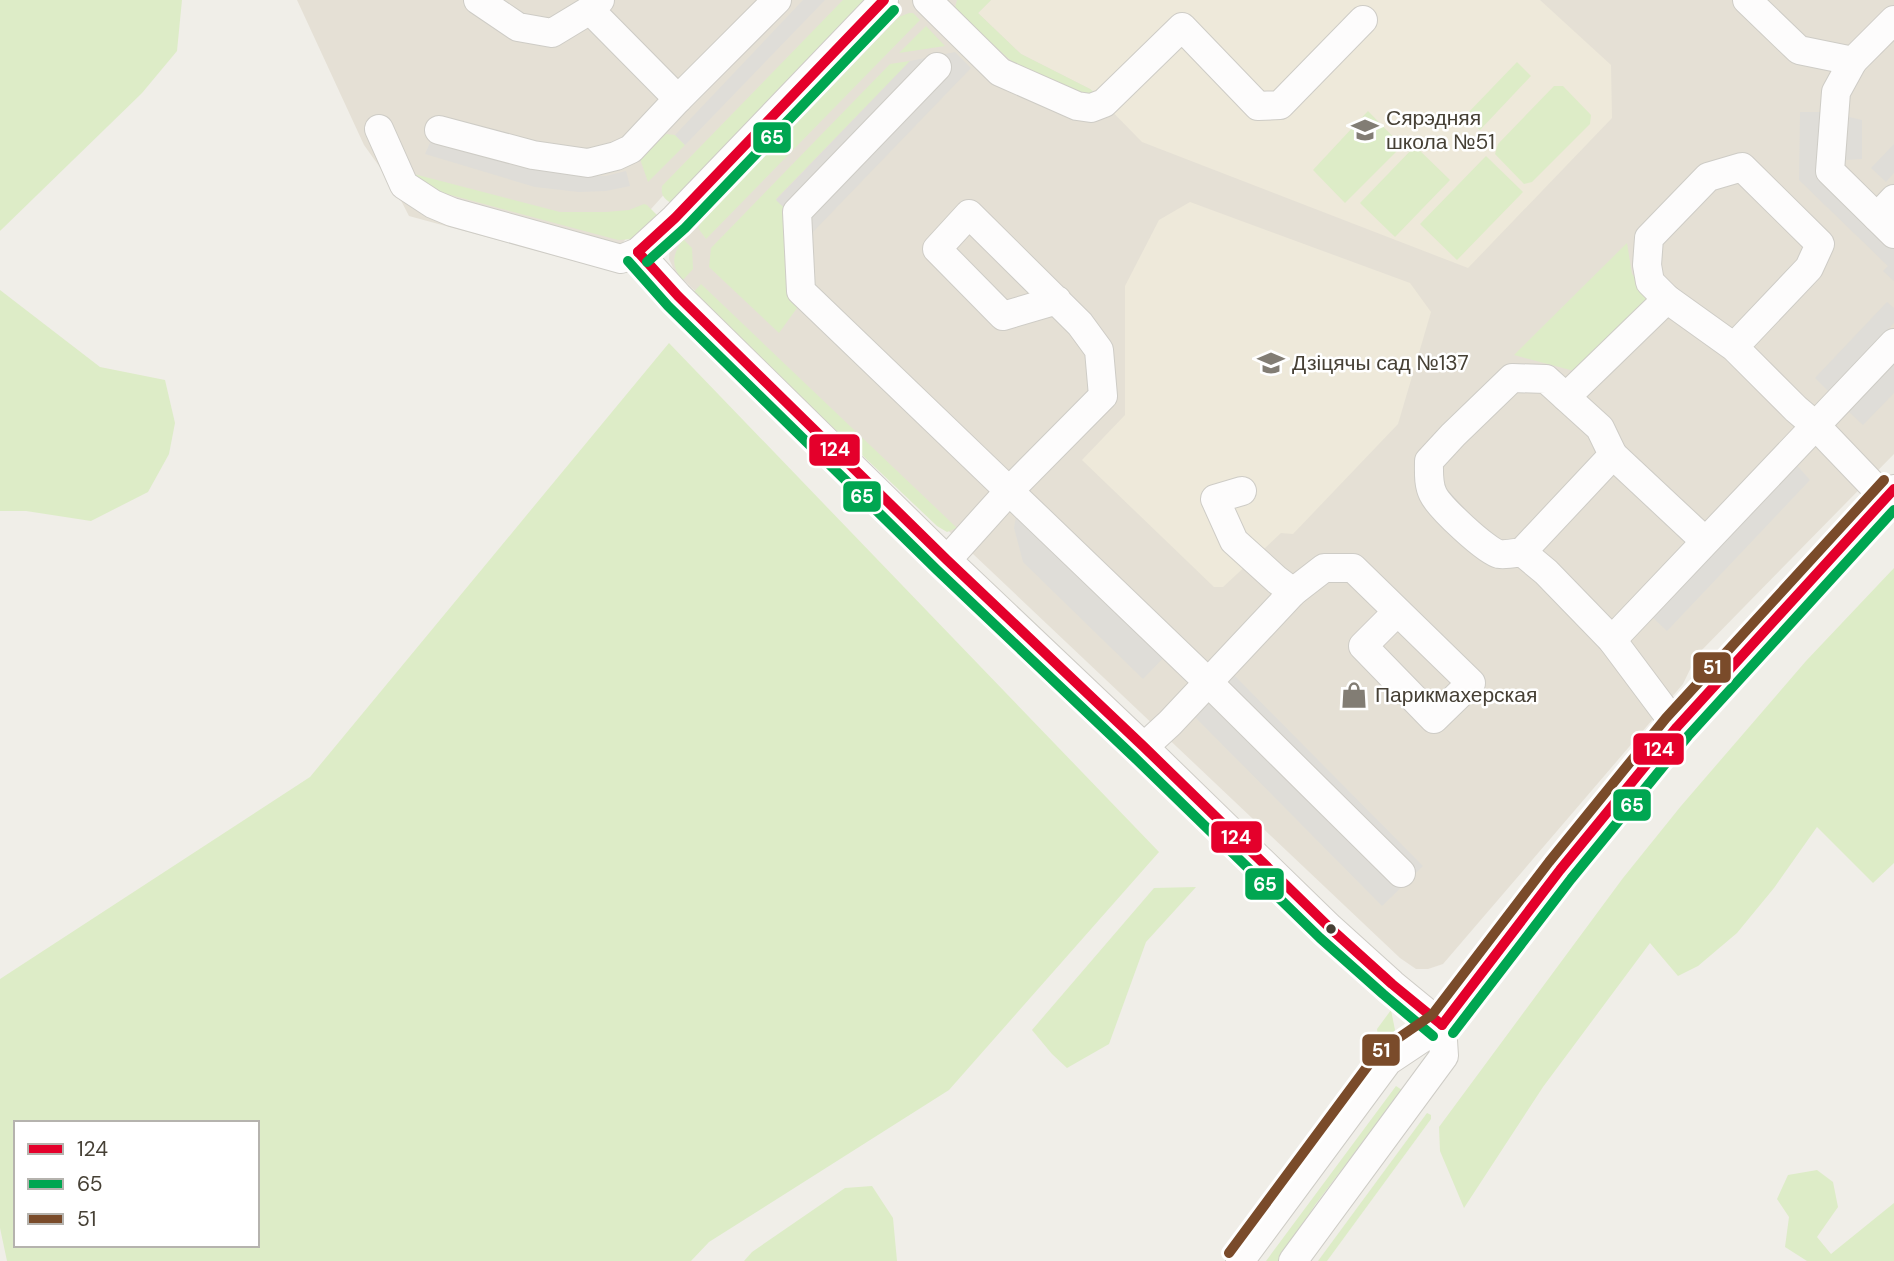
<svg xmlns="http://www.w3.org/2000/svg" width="1894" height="1261" font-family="'DM Sans',sans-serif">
  <rect width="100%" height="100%" fill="#f0eee8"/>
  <g fill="#e5e0d5">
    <path d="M 297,0 L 850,0 L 703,151 L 634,228 L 603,269 L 409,216 L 394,187 L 364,145 Z"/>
    <path d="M 900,0 L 1894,0 L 1894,454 L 1697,655 L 1683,684 L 1443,964 L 1428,969 L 1416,969 L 1400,958 L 675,272 L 669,259 L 670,243 L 675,233 Z"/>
  </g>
  <g fill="#eee9da">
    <path d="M 991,0 L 1540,0 L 1611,65 L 1612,118 L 1468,268 L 1142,142 L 1090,89 L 1021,54 L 978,13 Z"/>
    <path d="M 1190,202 L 1410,283 L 1431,312 L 1398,424 L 1293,534 L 1281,533 L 1223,587 L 1214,587 L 1082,460 L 1125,415 L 1125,286 L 1159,220 Z"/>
  </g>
  <g fill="#ddecc7" fill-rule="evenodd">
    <path d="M 0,0 L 182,0 L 177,51 L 142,93 L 0,231 Z"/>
    <path d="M 843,0 L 870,0 L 671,203 C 663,198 661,195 662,186 Z"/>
    <path d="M 957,0 L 991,0 L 978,13 L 1021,54 L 1090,89 L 1095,93 L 1089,98 L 1019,68 L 959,14 L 955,8 Z"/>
    <path d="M 909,13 L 913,13 L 920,20 L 706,239 L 698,228 L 702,221 L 899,17 Z"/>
    <path d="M 926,26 L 945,46 L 899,53 Z"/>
    <path d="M 910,61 L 776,199 L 785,208 L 797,308 L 779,333 L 709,267 L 711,248 L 890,64 Z"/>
    <path d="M 1517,62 L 1531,76 L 1480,130 L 1465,116 Z"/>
    <path d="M 1554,86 L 1563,86 L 1591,115 L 1590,124 L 1532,182 L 1524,184 L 1495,154 L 1498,144 Z"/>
    <path d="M 1368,111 L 1402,146 L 1345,203 L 1313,170 Z"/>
    <path d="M 666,134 L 675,135 L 685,145 L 648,182 L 640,159 Z"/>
    <path d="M 1415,146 L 1450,180 L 1395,237 L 1360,203 Z"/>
    <path d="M 1486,156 L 1523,192 L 1457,260 L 1420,224 Z"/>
    <path d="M 410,173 L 560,212 L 606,212 L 629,210 L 644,204 L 647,205 L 657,215 L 633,239 L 618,240 L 421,187 Z"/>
    <path d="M 683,239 L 692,248 L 693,269 L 682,281 C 671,264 672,256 683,239 Z"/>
    <path d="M 1627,243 L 1632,274 L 1654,298 L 1578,372 L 1514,355 Z"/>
    <path d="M 701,284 L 957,528 L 947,532 L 937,526 L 692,294 Z"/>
    <path d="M 0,290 L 100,367 L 165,380 L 175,423 L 169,454 L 148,492 L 91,521 L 26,511 L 0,511 Z"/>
    <path d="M 669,343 L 1159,852 L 949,1090 L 709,1242 L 691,1261 L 7,1261 L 0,1228 L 0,979 L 310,777 ZM 16,1123 L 257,1123 L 257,1245 L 16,1245 Z"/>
    <path d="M 1894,568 L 1894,863 L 1873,883 L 1817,827 L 1774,888 L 1737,933 L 1698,966 L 1678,976 L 1650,943 L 1543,1087 L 1464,1208 L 1440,1151 L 1439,1127 L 1623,878 L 1681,806 L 1806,661 Z"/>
    <path d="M 1196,887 L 1146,942 L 1109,1044 L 1067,1068 L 1052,1054 L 1032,1030 L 1154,888 Z"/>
    <path d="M 1391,1010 L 1395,1030 L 1387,1050 L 1379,1045 L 1377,1029 Z"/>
    <path d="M 1367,1060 L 1373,1061 L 1367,1081 L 1323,1123 L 1320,1120 L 1359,1066 Z"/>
    <path d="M 1396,1086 L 1402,1090 L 1315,1205 L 1280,1261 L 1266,1261 Z"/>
    <path d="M 1427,1113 L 1431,1115 L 1431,1119 L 1327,1261 L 1318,1261 Z"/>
    <path d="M 1817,1170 L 1833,1182 L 1838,1207 L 1817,1237 L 1831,1254 L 1894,1203 L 1894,1261 L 1807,1261 L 1785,1247 L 1789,1217 L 1777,1199 L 1788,1175 Z"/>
    <path d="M 872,1186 L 893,1218 L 897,1261 L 744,1261 L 752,1252 L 845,1188 Z"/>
  </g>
  <g fill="#dfddd8">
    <path d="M 803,0 L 825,0 L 685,145 L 675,135 Z"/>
    <path d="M 955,52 L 971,68 L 811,234 L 776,200 L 910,61 Z"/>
    <path d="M 1800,112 L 1821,112 L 1820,172 L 1894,244 L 1894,281 L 1883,271 L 1888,266 L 1799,180 Z"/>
    <path d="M 1845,116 L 1862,120 L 1862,159 L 1845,160 Z"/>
    <path d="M 432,138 L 583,176 L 606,176 L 626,171 L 630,186 L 606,191 L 579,192 L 535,187 L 425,154 Z"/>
    <path d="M 1894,144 L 1894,173 L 1886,182 L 1871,168 Z"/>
    <path d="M 1887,302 L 1894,308 L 1894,323 L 1829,392 L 1815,378 Z"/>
    <path d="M 1894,364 L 1894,393 L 1863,425 L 1848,411 Z"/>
    <path d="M 1794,462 L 1810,480 L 1667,631 L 1650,615 Z"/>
    <path d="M 1021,485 L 1180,641 L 1143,679 L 1023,562 L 1014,528 Z"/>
    <path d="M 1231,672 L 1423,866 L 1382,906 L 1190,712 Z"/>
  </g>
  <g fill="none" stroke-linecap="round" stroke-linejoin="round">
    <defs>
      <g id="minor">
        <path d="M 478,0 L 518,27 L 552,33 L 590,10"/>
        <path d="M 600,0 L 590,10 L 678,99"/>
        <path d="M 927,0 L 1000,72 L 1077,106 L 1091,108 L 1104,103 L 1182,27 L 1258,106 L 1280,105 L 1363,20"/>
        <path d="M 1747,0 L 1799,50 L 1853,61 L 1894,20"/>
        <path d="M 1853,61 L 1836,92 L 1830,171 L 1894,234"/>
        <path d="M 937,67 L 797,212 L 801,291 L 1208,682 L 1401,873"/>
        <path d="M 379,129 L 404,185 L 433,204 L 452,212 L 621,259 L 638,252 L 675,218 L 884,0"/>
        <path d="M 439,130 L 533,155 L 588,163 L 616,156 L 631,149 L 678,99 L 777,0"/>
        <path d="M 1877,217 L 1894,199"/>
        <path d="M 638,252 L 678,296 L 947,560 L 1144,747 L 1330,928 L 1392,984 L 1442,1025"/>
        <path d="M 1734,347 L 1809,268 L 1820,244 L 1742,167 L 1708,177 L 1649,238 L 1647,265 L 1650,282 L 1667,299 L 1734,347 L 1796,409 L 1816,426 L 1885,498"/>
        <path d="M 1566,397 L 1667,299"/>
        <path d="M 1613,455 L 1705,541"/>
        <path d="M 1242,491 L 1215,499 L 1234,541 L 1277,580 L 1293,592"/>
        <path d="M 1522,552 L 1613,455 L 1600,428 L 1546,379 L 1512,378 L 1453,435 L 1429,461 C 1429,472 1428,484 1433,494 C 1439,507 1486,551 1499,554 C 1506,555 1515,553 1522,552 L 1546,572 L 1612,640 L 1677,727"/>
        <path d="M 947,560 L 1009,491 L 1103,396 L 1099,350 L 1080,324 L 969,214 L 937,249 L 1003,316 L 1057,300"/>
        <path d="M 1612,640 L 1894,343"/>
        <path d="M 1144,747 L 1170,723 L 1293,592 L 1324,568 L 1353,568 L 1471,683 L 1434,719 L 1363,646 L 1397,612"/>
        <path d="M 1240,1261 L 1388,1061 L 1442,1025 L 1560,870 L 1677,727 L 1894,489"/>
        <path d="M 1293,1261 L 1444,1056 L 1442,1025"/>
      </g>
    </defs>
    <use href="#minor" stroke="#ceccc6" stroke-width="30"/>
    <use href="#minor" stroke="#fdfcfc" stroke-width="28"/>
    <defs>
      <g id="bus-1">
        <path d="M 638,252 L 678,296 L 947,560 L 1144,747 L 1330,928 L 1392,984 L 1442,1025"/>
        <path d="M 638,252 L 675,218 L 884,0"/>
        <path d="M 1442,1025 L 1560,870 L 1677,727 L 1894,489"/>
      </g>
      <g id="bus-2">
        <path d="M 628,261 L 668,306 L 937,570 L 1134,757 L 1320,938 L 1383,994 L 1433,1036"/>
        <path d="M 647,262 L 685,228 L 894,10"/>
        <path d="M 1453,1033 L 1571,879 L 1688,736 L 1894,510"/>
      </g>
      <path id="bus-3" d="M 1229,1253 L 1378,1052 L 1432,1015 L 1549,862 L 1666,718 L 1884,480"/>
    </defs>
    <use href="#bus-1" stroke="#fff" stroke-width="16"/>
    <use href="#bus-2" stroke="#fff" stroke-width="16"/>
    <use href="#bus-3" stroke="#fff" stroke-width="16"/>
    <use href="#bus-1" stroke="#e4002b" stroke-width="10"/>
    <use href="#bus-2" stroke="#00a651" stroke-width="10"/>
    <use href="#bus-3" stroke="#7a4b2a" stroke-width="10"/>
  </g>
  <defs>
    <symbol id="school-bare" viewBox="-9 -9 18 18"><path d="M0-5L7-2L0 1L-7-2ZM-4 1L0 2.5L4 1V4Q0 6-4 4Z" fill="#827d74" stroke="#fff" stroke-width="2.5" paint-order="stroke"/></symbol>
    <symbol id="shop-bare" viewBox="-9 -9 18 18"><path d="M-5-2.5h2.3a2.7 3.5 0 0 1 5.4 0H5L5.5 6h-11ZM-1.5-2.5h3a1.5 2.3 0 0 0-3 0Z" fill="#827d74" stroke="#fff" stroke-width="2.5" paint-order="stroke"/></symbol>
  </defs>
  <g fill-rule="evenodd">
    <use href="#school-bare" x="1346" y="111" width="38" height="38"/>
    <use href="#school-bare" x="1252" y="344" width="38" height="38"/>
    <use href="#shop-bare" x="1335" y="676" width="38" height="38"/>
  </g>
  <circle fill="#464035" stroke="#fff" stroke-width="2.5" cx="1331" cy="929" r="6"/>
  <g text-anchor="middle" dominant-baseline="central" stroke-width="5" stroke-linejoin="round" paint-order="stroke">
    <g font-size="21" fill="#464035" stroke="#fff" text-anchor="start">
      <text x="1386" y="118">Сярэдняя<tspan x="1386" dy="24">школа №51</tspan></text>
      <text x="1292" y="363">Дзіцячы сад №137</text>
      <text x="1375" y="695">Парикмахерская</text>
    </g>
  </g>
  <g stroke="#fff" stroke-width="2.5">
    <rect x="752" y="121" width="40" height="33" rx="7" fill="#00a651"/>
    <rect x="808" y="433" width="53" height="34" rx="7" fill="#e4002b"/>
    <rect x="842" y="480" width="40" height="33" rx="7" fill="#00a651"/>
    <rect x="1692" y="651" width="40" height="33" rx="7" fill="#7a4b2a"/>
    <rect x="1632" y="732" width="53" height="34" rx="7" fill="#e4002b"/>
    <rect x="1612" y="788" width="40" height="34" rx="7" fill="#00a651"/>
    <rect x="1210" y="820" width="53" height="34" rx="7" fill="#e4002b"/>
    <rect x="1244" y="867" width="41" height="34" rx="7" fill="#00a651"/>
    <rect x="1361" y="1033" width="40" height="34" rx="7" fill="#7a4b2a"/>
  </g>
  <g font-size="19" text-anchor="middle" font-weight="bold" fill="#fff">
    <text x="772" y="144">65</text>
    <text x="835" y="456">124</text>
    <text x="862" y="503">65</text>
    <text x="1712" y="674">51</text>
    <text x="1659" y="756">124</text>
    <text x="1632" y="812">65</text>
    <text x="1236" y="844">124</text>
    <text x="1265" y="891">65</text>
    <text x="1381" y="1057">51</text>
  </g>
  <rect x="14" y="1121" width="245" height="126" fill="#ffffff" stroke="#b5b3ae" stroke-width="2"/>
  <rect x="28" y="1144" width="35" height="10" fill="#e4002b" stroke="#b5b3ae" stroke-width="2"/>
  <text x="77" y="1156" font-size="21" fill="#464035">124</text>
  <rect x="28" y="1179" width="35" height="10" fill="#00a651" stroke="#b5b3ae" stroke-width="2"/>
  <text x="77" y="1191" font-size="21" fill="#464035">65</text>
  <rect x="28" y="1214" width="35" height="10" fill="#7a4b2a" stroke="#b5b3ae" stroke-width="2"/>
  <text x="77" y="1226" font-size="21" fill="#464035">51</text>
</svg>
